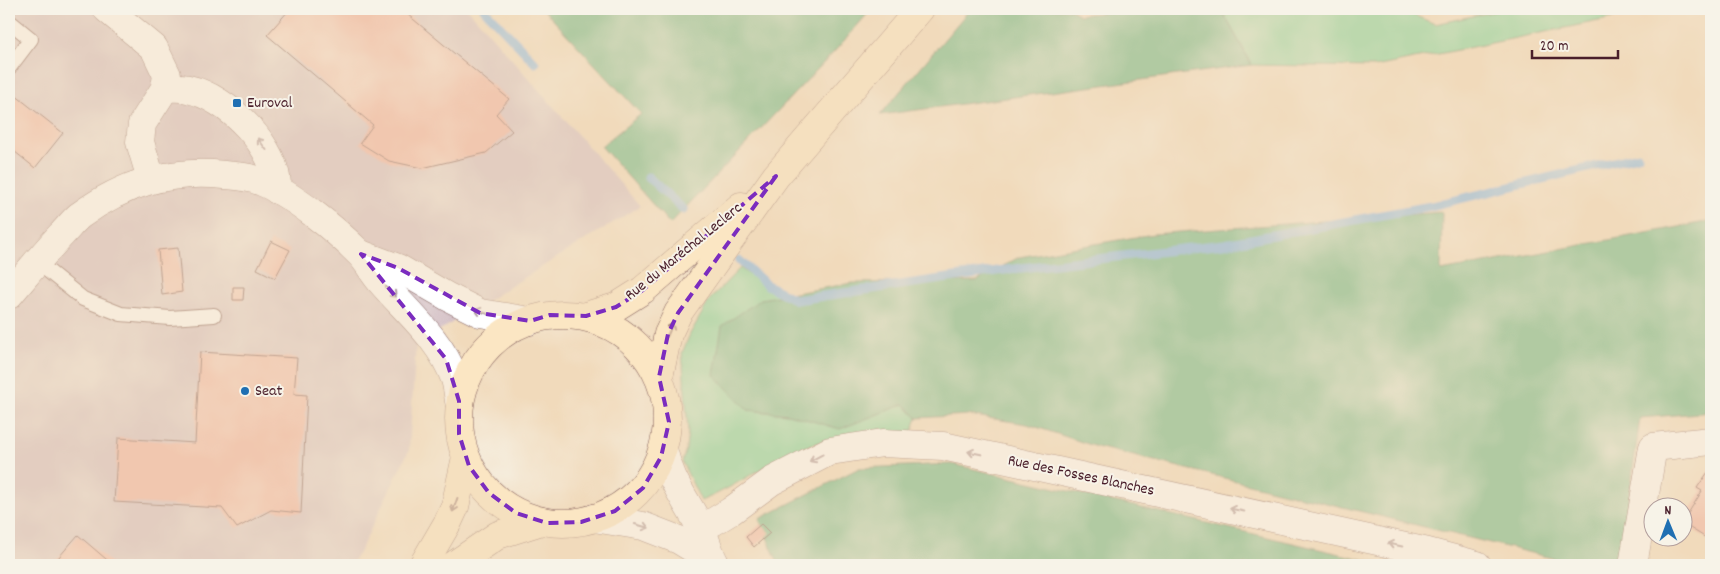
<svg xmlns="http://www.w3.org/2000/svg" width="1720" height="574" font-family="Dekko,sans-serif">
  <rect width="100%" height="100%" fill="#f7f3e8"/>
  <filter id="ink" filterUnits="userSpaceOnUse"><feTurbulence type="fractalNoise" baseFrequency=".02" numOctaves="2"/><feDisplacementMap in="SourceGraphic" scale="10" xChannelSelector="R" yChannelSelector="G"/><feConvolveMatrix kernelMatrix="1 2 1 2 8 2 1 2 1" color-interpolation-filters="sRGB"/></filter>
  <filter id="wash" filterUnits="userSpaceOnUse"><feTurbulence type="fractalNoise" baseFrequency=".0096" numOctaves="4" result="noise"/><feDisplacementMap in="SourceGraphic" scale="20" xChannelSelector="R" yChannelSelector="G"/><feGaussianBlur stdDeviation="1.12" result="paint"/><feColorMatrix in="noise" values="0 0 0 0 0 0 0 0 0 0 0 0 0 0 0 0 0 1.4 0 .05"/><feComposite in="paint" operator="in"/></filter>
  <g filter="url(#wash)">
    <rect width="100%" height="100%" fill="#f1dabb"/>
    <path fill="#d2bdc5" d="M 9,9 L 468,9 L 640,206 L 416,345 L 409,450 L 359,553 L 350,565 L 9,565 Z"/>
    <g fill="#7cd59b" stroke="#637a63">
      <path d="M 1221,9 L 1399,9 L 1435,24 L 1506,9 L 1657,9 L 1375,67 L 1252,65 Z"/>
      <path d="M 740,268 L 780,296 L 761,299 L 748,410 L 788,414 L 840,428 L 904,404 L 917,418 L 911,435 C 877,437 840,434 807,446 C 770,460 738,486 701,501 L 682,462 L 686,449 L 688,431 L 682,353 L 690,334 L 710,299 Z"/>
    </g>
    <g fill="#65b683" stroke="#586a57">
      <path d="M 543,9 L 872,9 L 835,51 L 670,224 L 601,146 L 641,114 Z"/>
      <path d="M 970,9 L 1071,9 L 1079,15 L 1140,9 L 1221,9 L 1252,65 L 880,115 Z"/>
      <path d="M 1442,212 L 1441,271 L 1711,221 L 1711,412 L 1640,418 L 1620,565 L 1580,565 L 1097,447 L 1027,424 L 968,415 L 917,418 L 904,404 L 840,429 L 788,414 L 748,410 L 714,375 L 722,326 L 761,299 L 852,283 L 977,281 L 1019,257 L 1153,234 Z"/>
      <path d="M 952,464 L 1388,565 L 779,565 L 759,519 L 859,468 Z"/>
    </g>
    <g fill="none" stroke-linecap="round" stroke-linejoin="round">
      <g stroke="#75b0e6" stroke-width="9">
        <path d="M 484,9 L 535,63"/>
        <path d="M 648,177 L 684,210"/>
        <path d="M 739,260 L 767,285 L 796,300 L 997,271 L 1224,244 L 1431,206 L 1638,156"/>
      </g>
    </g>
    <g id="blocks">
      <g fill="#f2af9f">
        <path d="M 290,9 L 411,9 L 407,14 L 509,99 L 496,114 L 512,131 L 486,153 L 422,168 L 389,161 L 360,143 L 373,125 L 267,35 Z"/>
        <path d="M 10,91 L 63,133 L 35,168 L 9,147 L 9,93 Z"/>
        <path d="M 271,241 L 290,250 L 275,278 L 257,269 Z"/>
        <path d="M 178,248 L 182,292 L 162,295 L 158,250 Z"/>
        <path d="M 233,287 L 244,287 L 243,300 L 233,300 Z"/>
        <path d="M 200,352 L 297,358 L 294,394 L 307,395 L 301,513 L 271,510 L 237,528 L 222,508 L 114,502 L 118,438 L 195,443 Z"/>
        <path d="M 1708,472 L 1711,474 L 1711,541 L 1682,523 L 1702,491 L 1697,488 Z"/>
        <path d="M 761,524 L 770,533 L 754,547 L 746,537 Z"/>
        <path d="M 78,535 L 113,565 L 52,565 Z"/>
      </g>
    </g>
  </g>
  <g filter="url(#ink)">
    <use href="#blocks" fill-opacity="0" stroke="#84605d" stroke-width="1"/>
    <g fill="none" stroke-linecap="round" stroke-linejoin="round">
      <defs>
        <g id="service">
          <path d="M 9,21 L 31,39 L 9,68"/>
          <path d="M 37,262 L 83,299 L 121,314 L 170,318 L 214,315"/>
        </g>
        <g id="minor">
          <path d="M 107,9 L 154,48 L 167,75 L 165,88 L 142,124 L 140,142 L 151,179"/>
          <path d="M 165,88 C 173,88 181,87 188,89 C 227,97 279,148 277,190"/>
          <path d="M 361,254 L 398,268 L 448,297 L 480,313 L 530,321"/>
          <path d="M 9,295 C 26,275 43,254 61,235 C 67,229 73,221 79,216 C 124,183 170,169 225,175 C 237,176 251,177 262,182 C 293,195 335,229 359,253 C 368,261 373,274 382,283 C 408,313 441,340 455,379 C 457,386 458,394 459,401"/>
          <path d="M 663,449 C 670,481 687,501 701,529 C 707,541 709,554 716,565"/>
          <path d="M 594,518 L 643,526 L 679,540 L 712,560"/>
          <path d="M 700,527 L 713,522 L 731,511 L 772,481 L 830,451 L 883,443 L 943,446 L 1428,552 L 1477,565"/>
          <path d="M 1633,565 L 1653,447 L 1711,441"/>
        </g>
        <g id="secondary">
          <circle cx="563" cy="419" r="104"/>
          <path d="M 586,316 L 616,307 L 643,290 L 741,206"/>
          <path d="M 659,377 L 668,334 L 678,313 L 776,176 L 920,9"/>
          <path d="M 423,565 L 448,522 L 455,507 L 466,457"/>
          <path d="M 454,565 L 498,535 L 542,521"/>
        </g>
      </defs>
      <use href="#service" stroke="#84605d" stroke-width="16"/>
      <use href="#minor" stroke="#84605d" stroke-width="29"/>
      <use href="#secondary" stroke="#84605d" stroke-width="29"/>
      <use href="#service" stroke="#fff" stroke-width="14"/>
      <use href="#minor" stroke="#fff" stroke-width="28"/>
      <use href="#secondary" stroke="#fbe6c3" stroke-width="28"/>
    </g>
    <defs><path id="oneway-shaft" d="M-6 0H5M1.5-3L5.5 0L1.5 3" fill="none" stroke-width="1.6" stroke-linecap="round" stroke-linejoin="round" transform="scale(1.25)"/></defs>
    <g stroke="#ae9aa0">
      <use href="#oneway-shaft" transform="translate(262 144) rotate(-127)"/>
      <use href="#oneway-shaft" transform="translate(391 292) rotate(45)"/>
      <use href="#oneway-shaft" transform="translate(482 312) rotate(-162)"/>
      <use href="#oneway-shaft" transform="translate(975 453) rotate(-168)"/>
      <use href="#oneway-shaft" transform="translate(816 458) rotate(152)"/>
      <use href="#oneway-shaft" transform="translate(1237 510) rotate(-168)"/>
      <use href="#oneway-shaft" transform="translate(642 526) rotate(16)"/>
      <use href="#oneway-shaft" transform="translate(1395 545) rotate(-168)"/>
    </g>
    <g stroke="#a28277">
      <use href="#oneway-shaft" transform="translate(670 330) rotate(-67)"/>
      <use href="#oneway-shaft" transform="translate(455 505) rotate(109)"/>
    </g>
  </g>
  <path d="M0 0H1720V574H0ZM 776,176 L 678,313 L 668,334 L 659,377 L 669,422 L 661,457 L 643,488 L 615,511 L 581,522 L 547,523 L 516,513 L 489,493 L 469,466 L 459,434 L 459,401 L 446,359 L 361,254 L 398,268 L 480,313 L 530,321 L 550,315 L 586,316 L 616,307 L 643,290 Z" fill="#f1dabb" fill-opacity=".55" fill-rule="evenodd"/>
  <path fill="none" stroke="#7b2cbf" stroke-width="4" stroke-dasharray="10 6" stroke-linejoin="round" d="M 776,176 L 678,313 L 668,334 L 659,377 L 669,422 L 661,457 L 643,488 L 615,511 L 581,522 L 547,523 L 516,513 L 489,493 L 469,466 L 459,434 L 459,401 L 446,359 L 361,254 L 398,268 L 480,313 L 530,321 L 550,315 L 586,316 L 616,307 L 643,290 Z"/>
  <g fill="#1f6fb2" stroke="#f7f3e8" stroke-width="2">
    <rect x="232" y="98" width="10" height="10" rx="2.5"/>
    <circle cx="245" cy="391" r="5"/>
  </g>
  <g text-anchor="middle" dominant-baseline="central" stroke-width="4" stroke-linejoin="round" paint-order="stroke">
    <g font-size="16" fill="#4a1f2b" stroke="#f7f3e8" text-anchor="start">
      <text x="247" y="103">Euroval</text>
      <text x="255" y="391">Seat</text>
    </g>
    <g font-size="16" fill="#4a1f2b" stroke="#f7f3e8">
      <text transform="translate(684 252) rotate(-39)">Rue du Maréchal Leclerc</text>
      <text transform="translate(1081 476) rotate(12)">Rue des Fosses Blanches</text>
    </g>
  </g>
  <rect width="1720" height="574" fill="none" stroke="#f7f3e8" stroke-width="30"/>
  <g transform="translate(1668 522) rotate(359)"><circle r="24" fill="#f7f3e8" stroke="#b29e9c"/>
  <path d="M0-4L9 19L0 12L-9 19Z" fill="#1f6fb2"/>
  <text y="-8" font-size="14" font-weight="bold" text-anchor="middle" fill="#4a1f2b">N</text>
  </g>
  <path d="M1532 50v8h86v-8" fill="none" stroke="#4a1f2b" stroke-width="2.5"/>
  <text x="1540" y="50" font-size="15" fill="#4a1f2b" stroke="#f7f3e8" stroke-width="4" paint-order="stroke">20 m</text>
</svg>
